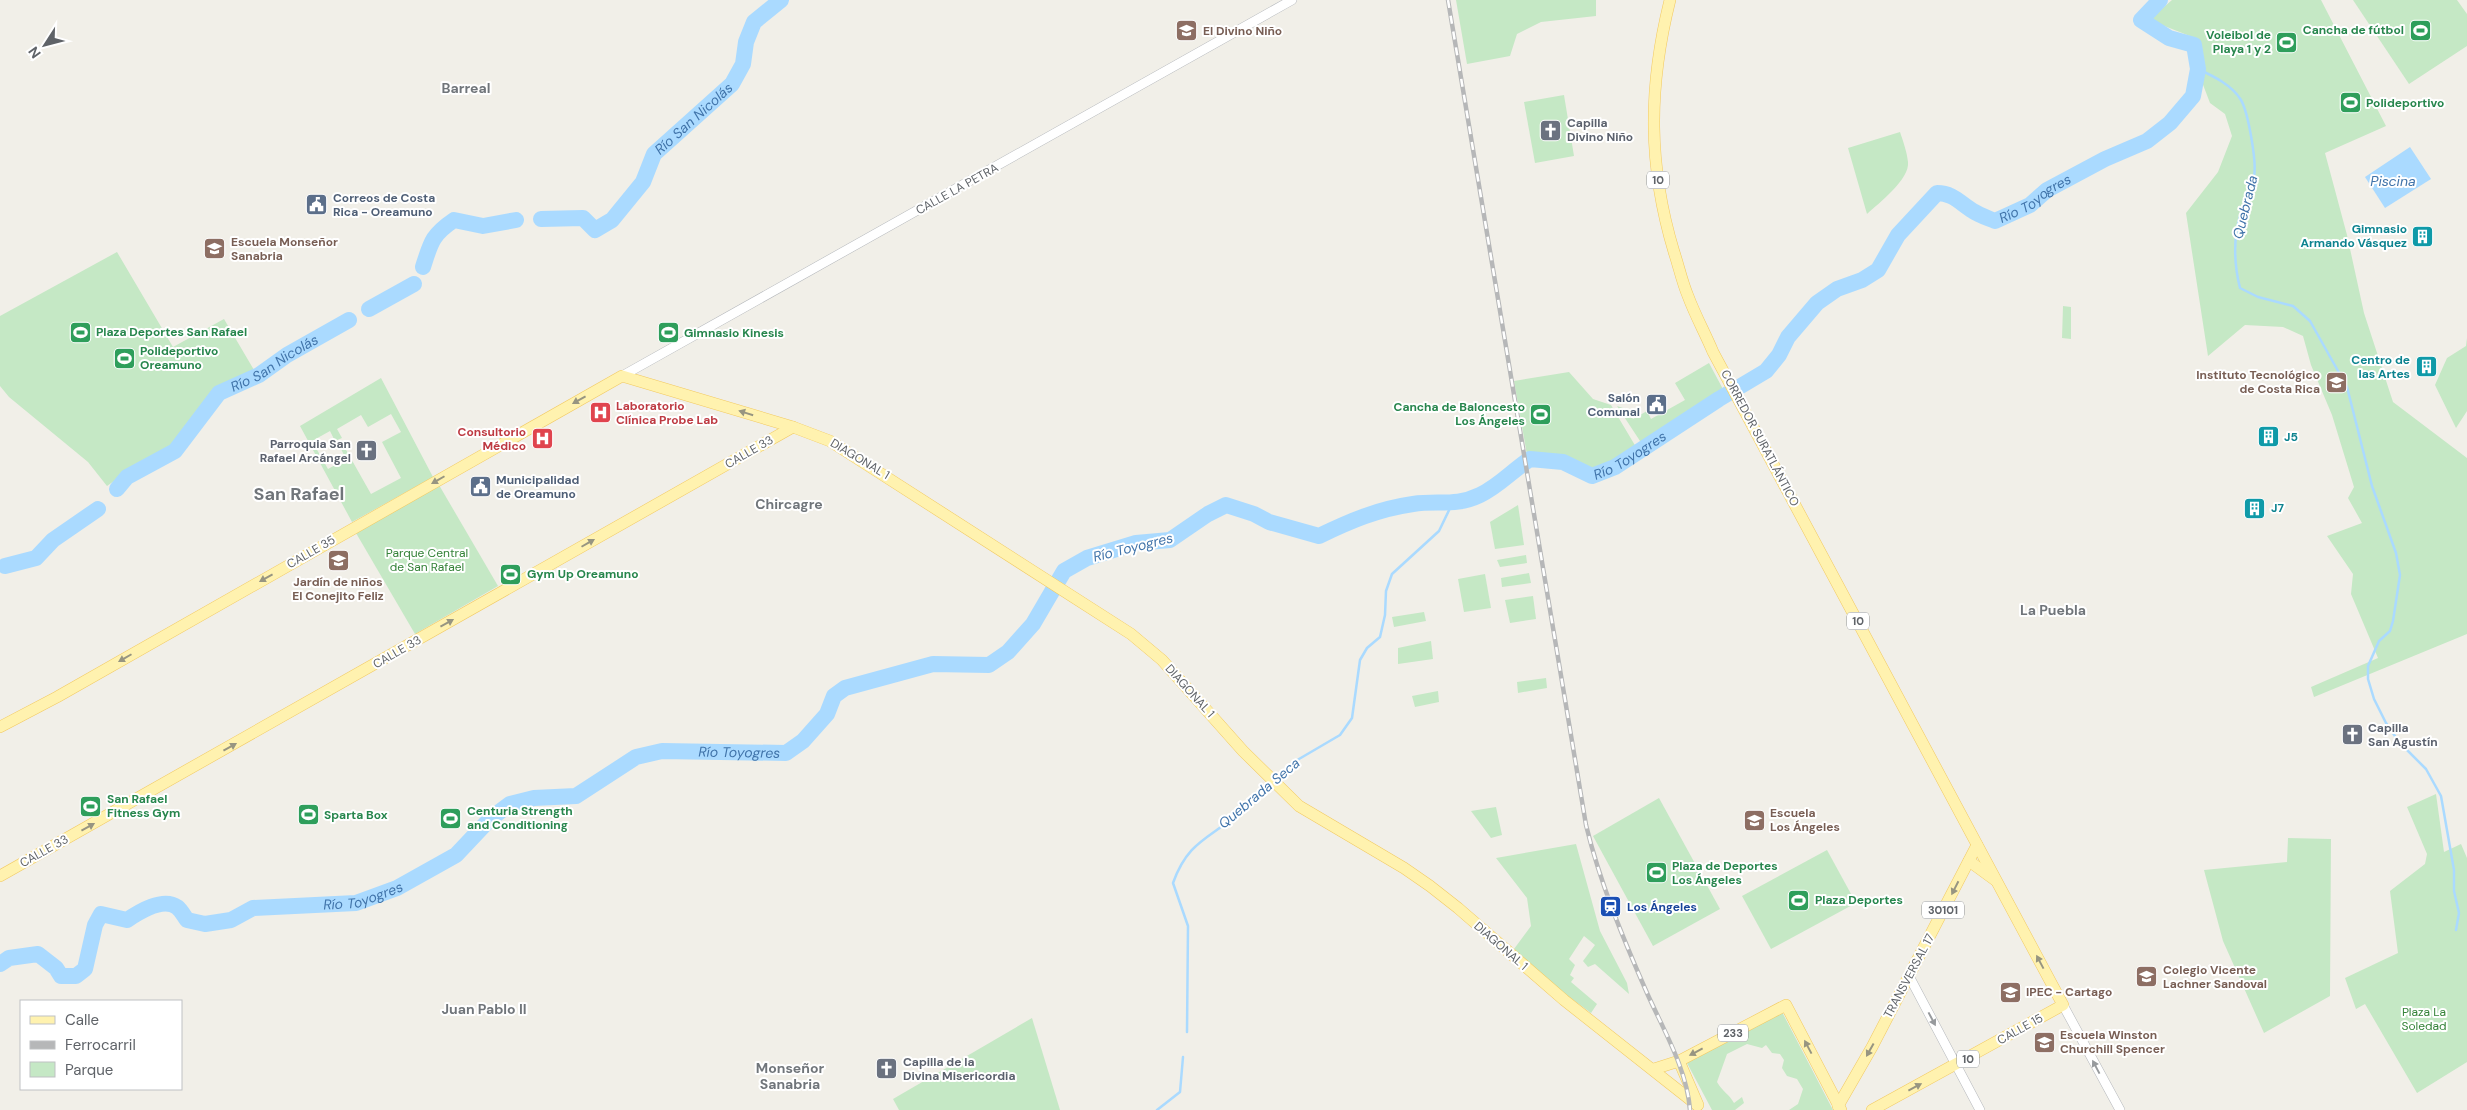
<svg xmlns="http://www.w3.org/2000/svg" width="2467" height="1110" font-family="'DM Sans',sans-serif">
  <rect width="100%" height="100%" fill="#f1efe8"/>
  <g fill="#c5e8c5" fill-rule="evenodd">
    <path d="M 1456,0 L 1596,0 L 1596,16 L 1541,22 L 1517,34 L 1510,56 L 1467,64 Z"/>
    <path d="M 2172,0 L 2321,0 L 2386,126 L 2325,153 L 2347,235 L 2364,313 L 2393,402 L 2467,458 L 2467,634 L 2314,697 L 2311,687 L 2378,658 L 2351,594 L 2353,574 L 2327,536 L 2362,523 L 2348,498 L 2354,487 L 2332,415 L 2311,365 L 2303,336 L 2283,327 L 2245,325 L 2208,356 L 2186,213 L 2218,172 L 2232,136 L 2225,114 L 2210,103 L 2202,82 L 2201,49 L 2195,38 L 2149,20 Z"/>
    <path d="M 2353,0 L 2457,0 L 2467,14 L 2467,46 L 2409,84 Z"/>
    <path d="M 1564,95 L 1574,156 L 1535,163 L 1524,102 Z"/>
    <path d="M 1900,132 C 1903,141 1907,152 1908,162 C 1910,179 1879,203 1867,214 L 1848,148 Z"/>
    <path d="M 117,252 L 173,347 L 224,319 L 254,370 L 210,393 L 196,421 L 172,445 L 135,466 L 107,486 L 88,462 L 9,397 L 0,386 L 0,316 Z"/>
    <path d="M 2063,306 L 2071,307 L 2071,339 L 2062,338 Z"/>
    <path d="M 2467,338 L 2467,411 L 2456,428 L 2435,385 L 2447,358 L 2466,346 Z"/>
    <path d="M 1709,363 L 1724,391 L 1670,423 L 1642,444 L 1617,406 L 1626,409 L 1633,419 L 1647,411 L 1651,419 L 1685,400 L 1675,383 Z"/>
    <path d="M 1569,372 L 1593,399 L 1611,405 L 1636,447 L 1611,462 L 1592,470 L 1565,457 L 1527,455 L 1514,381 Z"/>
    <path d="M 381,378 L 433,477 L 352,522 L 300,426 ZM 391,414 L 401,432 L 382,442 L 401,478 L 371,494 L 341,441 L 338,443 L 346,459 L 328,469 L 312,441 L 330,431 L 335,441 L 342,438 L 337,429 L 361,415 L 368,427 Z"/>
    <path d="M 439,485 L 498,586 L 415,634 L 356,533 Z"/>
    <path d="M 1518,505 L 1524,545 L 1495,549 L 1490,522 Z"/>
    <path d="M 1526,555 L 1527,563 L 1500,567 L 1497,560 Z"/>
    <path d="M 1529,573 L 1531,583 L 1502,587 L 1501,578 Z"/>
    <path d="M 1485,574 L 1491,608 L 1464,612 L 1458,579 Z"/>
    <path d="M 1533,596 L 1536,619 L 1510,623 L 1505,600 Z"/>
    <path d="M 1424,612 L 1426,621 L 1394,627 L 1392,617 Z"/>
    <path d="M 1431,641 L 1433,659 L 1398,664 L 1398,648 Z"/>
    <path d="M 1546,678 L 1547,688 L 1518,693 L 1517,682 Z"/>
    <path d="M 1438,691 L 1439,702 L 1415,707 L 1412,696 Z"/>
    <path d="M 2436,794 L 2444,852 L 2461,844 L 2467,858 L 2467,1062 L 2417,1093 L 2365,1004 L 2356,1009 L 2345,978 L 2398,953 L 2390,891 L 2425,864 L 2427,854 L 2407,807 Z"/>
    <path d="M 1659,798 L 1720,909 L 1653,946 L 1593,836 Z"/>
    <path d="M 1496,807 L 1502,835 L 1491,838 L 1471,811 Z"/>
    <path d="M 2288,838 L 2331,839 L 2330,996 L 2264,1033 L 2223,941 L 2204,870 L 2287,862 Z"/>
    <path d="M 1576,844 L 1600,931 L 1627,983 L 1629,994 L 1595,964 L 1588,967 L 1583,961 L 1595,945 L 1584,936 L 1569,959 L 1575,965 L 1570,975 L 1574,978 L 1571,982 L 1597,1004 L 1591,1013 L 1549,982 L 1514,949 L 1531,926 L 1527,898 L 1496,858 Z"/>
    <path d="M 1827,850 L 1856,903 L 1771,949 L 1742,896 Z"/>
    <path d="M 1782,1012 L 1833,1110 L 1789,1110 L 1798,1104 L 1803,1089 L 1797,1079 L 1787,1076 L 1782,1068 L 1784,1060 L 1780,1054 L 1772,1053 L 1766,1045 L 1762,1048 L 1747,1044 L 1727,1054 L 1717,1082 C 1723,1092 1729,1094 1734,1103 L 1742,1097 L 1744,1103 L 1735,1110 L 1712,1110 L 1687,1063 Z"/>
    <path d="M 1032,1018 L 1060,1110 L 899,1110 L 893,1099 Z"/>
  </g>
  <path fill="#aadaff" d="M 2410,147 L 2431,179 L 2385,208 L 2365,177 Z"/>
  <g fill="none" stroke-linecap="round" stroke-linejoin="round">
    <g stroke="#aadaff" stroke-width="2.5">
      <path d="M 2198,69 C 2213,76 2232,85 2241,100 C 2248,112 2257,162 2254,176 C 2252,189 2244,202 2240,216 C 2233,240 2234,264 2240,288 L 2258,297 L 2293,306 L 2310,321 L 2347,387 L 2372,486 L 2396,553 L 2400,575 L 2393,621 L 2390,631 L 2379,641 L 2368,666 L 2368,679 L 2374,699 L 2386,723 L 2399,742 L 2426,769 L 2441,796 L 2454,870 L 2454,891 L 2459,913 L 2456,930"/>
      <path d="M 1276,778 L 1299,759 L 1340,735 L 1352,718 L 1360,660 L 1367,648 L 1380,637 L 1385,615 L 1386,591 L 1392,574 L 1439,531 L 1452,504"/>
      <path d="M 1187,1032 L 1188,926 L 1173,883 C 1188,841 1209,839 1239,813 C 1250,804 1258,792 1269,783"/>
      <path d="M 1157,1110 L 1180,1092 L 1183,1057"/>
    </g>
    <g stroke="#aadaff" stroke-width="16">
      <path id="s1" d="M 541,219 L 583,218 L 595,230 L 612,220 L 643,182 L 654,154 L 732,84 L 743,64 L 746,42 L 754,22 L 781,0"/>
      <path d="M 423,267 C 431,242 432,235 454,220 L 483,226 L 516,220"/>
      <path d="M 369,309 L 414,284"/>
      <path id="s2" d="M 117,489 L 127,477 L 175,451 L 219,393 L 259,375 L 287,355 L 349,320"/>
      <path d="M 5,566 L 36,558 L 53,540 L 98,509"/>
      <path id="s3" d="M 0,964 L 9,958 L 38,954 L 56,968 L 61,976 L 76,976 L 85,969 L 95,925 L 101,914 L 127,920 C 139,912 163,897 177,907 C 181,910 184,916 187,920 L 205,924 L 231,920 L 253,908 L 356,903 L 397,888 L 456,855 L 490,819 L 510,804 L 534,798 L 576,796 L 636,757 L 662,751 L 786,753 L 803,741 L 827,714 L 834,696 L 845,688 L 933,664 L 989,665 L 1008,652 L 1033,624 L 1064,571 L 1087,558 L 1136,543 L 1170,540 L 1208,514 L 1226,505 L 1254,514 L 1269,522 L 1319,536 C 1350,521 1378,509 1413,504 C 1438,500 1455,507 1480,495 C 1499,486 1513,470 1530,459 L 1563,462 L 1592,476 L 1615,467 L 1719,399 L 1766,371 L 1779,355 L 1788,337 L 1817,303 L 1837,289 L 1862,280 L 1878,270 L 1898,235 L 1937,193 C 1953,193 1960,203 1973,211 C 1979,215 1988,218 1995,221 L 2030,205 L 2047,190 L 2105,159 L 2147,141 L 2170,123 L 2193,96 L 2198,69 L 2194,45 L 2169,38 L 2141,20 L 2160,0"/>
    </g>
    <defs>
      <g id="minor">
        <path d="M 622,376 L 1292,0"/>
        <path d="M 1909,976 L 1980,1110"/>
        <path d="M 2063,1005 L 2120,1110"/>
      </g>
      <g id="major">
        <path d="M 1670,0 C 1648,88 1648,166 1674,252 C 1679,267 1682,282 1688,296 C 1695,315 1705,333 1713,352 L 2063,1005 L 1872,1110"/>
        <path d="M 0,727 L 57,697 L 622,376 L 793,427 L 830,441 L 1131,634 L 1162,660 L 1243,751 L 1299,806 L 1404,868 L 1430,886 L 1458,908 L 1564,1000 L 1697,1105"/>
        <path d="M 1969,861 L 1995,880"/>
        <path d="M 0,876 L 793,427"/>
        <path d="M 1679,1061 L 1698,1105"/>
        <path d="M 1654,1069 L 1679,1061 L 1786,1005 L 1841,1110"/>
        <path d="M 1838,1106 L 1872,1047 L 1977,845"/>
      </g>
    </defs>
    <use href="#minor" stroke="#b5b8bc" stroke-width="10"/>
    <use href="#major" stroke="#f2c960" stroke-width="12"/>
    <use href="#minor" stroke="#fff" stroke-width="9"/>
    <use href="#major" stroke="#fff2af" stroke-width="11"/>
    <defs>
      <path id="rail" d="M 1448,0 L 1586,825 C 1600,883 1623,938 1647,993 C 1663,1029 1687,1069 1690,1110"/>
    </defs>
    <use href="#rail" stroke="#b6b7b8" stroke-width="4.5"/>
    <use href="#rail" stroke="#fff" stroke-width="2.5" stroke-dasharray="8" stroke-linecap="butt"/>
  </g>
  <defs><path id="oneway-solid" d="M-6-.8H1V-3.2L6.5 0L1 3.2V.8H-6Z" transform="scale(1.25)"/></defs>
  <g fill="#979581">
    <use href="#oneway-solid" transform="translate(579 400) rotate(151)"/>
    <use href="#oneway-solid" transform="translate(746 413) rotate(-163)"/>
    <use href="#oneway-solid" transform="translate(438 480) rotate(150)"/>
    <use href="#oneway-solid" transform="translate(588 543) rotate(-30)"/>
    <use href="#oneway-solid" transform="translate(266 578) rotate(151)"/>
    <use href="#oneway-solid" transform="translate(447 623) rotate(-29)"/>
    <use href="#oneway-solid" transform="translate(125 658) rotate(150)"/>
    <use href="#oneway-solid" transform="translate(230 747) rotate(-29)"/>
    <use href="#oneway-solid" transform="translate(88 827) rotate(-29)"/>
    <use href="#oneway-solid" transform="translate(1955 888) rotate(117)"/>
    <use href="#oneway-solid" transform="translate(2040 962) rotate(-118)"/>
    <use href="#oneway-solid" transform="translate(1808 1047) rotate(-118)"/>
    <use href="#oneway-solid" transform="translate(1870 1050) rotate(119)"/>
    <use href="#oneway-solid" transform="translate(1696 1052) rotate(152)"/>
    <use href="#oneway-solid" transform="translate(1915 1087) rotate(-28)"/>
  </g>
  <g fill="#979a9d">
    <use href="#oneway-solid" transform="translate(1932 1019) rotate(62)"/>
    <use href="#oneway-solid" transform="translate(2096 1067) rotate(-118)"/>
  </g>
  <defs>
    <symbol id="stadium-square" viewBox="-11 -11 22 22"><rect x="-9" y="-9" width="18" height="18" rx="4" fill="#2e9e5b" stroke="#fff"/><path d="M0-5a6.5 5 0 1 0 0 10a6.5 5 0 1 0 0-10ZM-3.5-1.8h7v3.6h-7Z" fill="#fff"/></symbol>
    <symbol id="school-square" viewBox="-11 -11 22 22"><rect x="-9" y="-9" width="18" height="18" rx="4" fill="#8d6e63" stroke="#fff"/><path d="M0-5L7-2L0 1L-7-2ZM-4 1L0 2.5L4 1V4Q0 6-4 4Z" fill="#fff"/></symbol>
    <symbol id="church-square" viewBox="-11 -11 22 22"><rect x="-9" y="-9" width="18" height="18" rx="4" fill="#6b7280" stroke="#fff"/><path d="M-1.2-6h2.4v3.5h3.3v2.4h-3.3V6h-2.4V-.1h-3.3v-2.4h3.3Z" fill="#fff"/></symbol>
    <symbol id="civic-square" viewBox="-11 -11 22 22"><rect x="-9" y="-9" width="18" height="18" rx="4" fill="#5c6f8a" stroke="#fff"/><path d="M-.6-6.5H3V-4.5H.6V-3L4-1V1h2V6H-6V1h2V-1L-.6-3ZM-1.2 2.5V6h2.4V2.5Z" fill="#fff"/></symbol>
    <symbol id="building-square" viewBox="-11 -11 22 22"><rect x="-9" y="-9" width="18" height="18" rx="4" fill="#0f9aa8" stroke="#fff"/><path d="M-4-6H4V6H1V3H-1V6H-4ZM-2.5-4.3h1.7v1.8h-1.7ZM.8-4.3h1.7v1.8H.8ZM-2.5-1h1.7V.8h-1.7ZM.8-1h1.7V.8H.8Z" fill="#fff"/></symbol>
    <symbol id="university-square" viewBox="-11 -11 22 22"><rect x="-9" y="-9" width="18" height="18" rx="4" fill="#8d6e63" stroke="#fff"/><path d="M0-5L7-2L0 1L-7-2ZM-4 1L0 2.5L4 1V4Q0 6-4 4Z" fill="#fff"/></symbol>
    <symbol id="hospital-square" viewBox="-11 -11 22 22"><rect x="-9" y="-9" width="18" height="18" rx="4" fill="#e0444e" stroke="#fff"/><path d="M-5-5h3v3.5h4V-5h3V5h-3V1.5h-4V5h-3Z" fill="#fff"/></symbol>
    <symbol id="station-square" viewBox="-11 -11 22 22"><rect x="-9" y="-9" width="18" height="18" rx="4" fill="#1a4fb4" stroke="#fff"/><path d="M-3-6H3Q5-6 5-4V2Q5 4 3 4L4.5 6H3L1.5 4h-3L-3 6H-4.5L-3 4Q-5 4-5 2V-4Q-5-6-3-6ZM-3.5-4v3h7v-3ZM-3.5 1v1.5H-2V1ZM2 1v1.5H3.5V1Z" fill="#fff"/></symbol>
  </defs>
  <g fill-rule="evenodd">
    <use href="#stadium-square" x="2408" y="18" width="25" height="25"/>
    <use href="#school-square" x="1174" y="18" width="25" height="25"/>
    <use href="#stadium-square" x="2274" y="30" width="25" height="25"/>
    <use href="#stadium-square" x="2338" y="90" width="25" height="25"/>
    <use href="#church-square" x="1538" y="118" width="25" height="25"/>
    <use href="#civic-square" x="304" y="192" width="25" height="25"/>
    <use href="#building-square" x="2410" y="224" width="25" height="25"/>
    <use href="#school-square" x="202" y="236" width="25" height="25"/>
    <use href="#stadium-square" x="68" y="320" width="25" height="25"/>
    <use href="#stadium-square" x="656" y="320" width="25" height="25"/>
    <use href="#stadium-square" x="112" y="346" width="25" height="25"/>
    <use href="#building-square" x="2414" y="354" width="25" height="25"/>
    <use href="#university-square" x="2324" y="370" width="25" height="25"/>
    <use href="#civic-square" x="1644" y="392" width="25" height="25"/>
    <use href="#hospital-square" x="588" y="400" width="25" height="25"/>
    <use href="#stadium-square" x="1528" y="402" width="25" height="25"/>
    <use href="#building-square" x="2256" y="424" width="25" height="25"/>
    <use href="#hospital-square" x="530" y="426" width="25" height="25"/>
    <use href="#church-square" x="354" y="438" width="25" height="25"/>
    <use href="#civic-square" x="468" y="474" width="25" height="25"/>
    <use href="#building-square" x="2242" y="496" width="25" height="25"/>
    <use href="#school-square" x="326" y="548" width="25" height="25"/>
    <use href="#stadium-square" x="498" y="562" width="25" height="25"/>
    <use href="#church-square" x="2340" y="722" width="25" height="25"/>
    <use href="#stadium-square" x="78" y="794" width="25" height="25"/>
    <use href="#stadium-square" x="296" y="802" width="25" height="25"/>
    <use href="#stadium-square" x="438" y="806" width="25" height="25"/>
    <use href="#school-square" x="1742" y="808" width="25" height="25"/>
    <use href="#stadium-square" x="1644" y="860" width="25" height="25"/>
    <use href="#stadium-square" x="1786" y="888" width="25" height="25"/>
    <use href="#station-square" x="1598" y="894" width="25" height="25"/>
    <use href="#school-square" x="2134" y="964" width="25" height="25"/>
    <use href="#university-square" x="1998" y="980" width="25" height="25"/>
    <use href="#school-square" x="2032" y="1030" width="25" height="25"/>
    <use href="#church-square" x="874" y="1056" width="25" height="25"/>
  </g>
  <g text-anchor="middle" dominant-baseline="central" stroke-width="4" stroke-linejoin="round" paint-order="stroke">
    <g fill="#fff" stroke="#8f9295" stroke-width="1">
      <rect x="1647" y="171.5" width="22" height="17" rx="4"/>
      <rect x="1847" y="612.5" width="22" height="17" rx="4"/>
      <rect x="1922" y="901.5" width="42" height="17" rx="4"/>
      <rect x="1718" y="1024.5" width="30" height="17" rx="4"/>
      <rect x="1957" y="1050.5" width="22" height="17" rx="4"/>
    </g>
    <g font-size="11" font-weight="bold" fill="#5f6368">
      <text x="1658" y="180">10</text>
      <text x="1858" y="621">10</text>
      <text x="1943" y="910">30101</text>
      <text x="1733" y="1033">233</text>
      <text x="1968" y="1059">10</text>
    </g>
    <g font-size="12" font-weight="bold" fill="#27864d" stroke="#fff" text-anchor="start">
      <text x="2404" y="30" text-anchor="end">Cancha de fútbol</text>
      <text x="2271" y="35" text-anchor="end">Voleibol de<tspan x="2271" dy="14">Playa 1 y 2</tspan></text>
      <text x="2366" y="103">Polideportivo</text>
      <text x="96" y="332">Plaza Deportes San Rafael</text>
      <text x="684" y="333">Gimnasio Kinesis</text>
      <text x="140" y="351">Polideportivo<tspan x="140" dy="14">Oreamuno</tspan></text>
      <text x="1525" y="407" text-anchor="end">Cancha de Baloncesto<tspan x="1525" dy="14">Los Ángeles</tspan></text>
      <text x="527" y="574">Gym Up Oreamuno</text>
      <text x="107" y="799">San Rafael<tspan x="107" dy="14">Fitness Gym</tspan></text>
      <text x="467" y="811">Centuria Strength<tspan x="467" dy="14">and Conditioning</tspan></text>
      <text x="324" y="815">Sparta Box</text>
      <text x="1672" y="866">Plaza de Deportes<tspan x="1672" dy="14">Los Ángeles</tspan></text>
      <text x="1815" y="900">Plaza Deportes</text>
    </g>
    <g font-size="12" font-weight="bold" fill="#785e54" stroke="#fff" text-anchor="start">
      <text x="1203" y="31">El Divino Niño</text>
      <text x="231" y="242">Escuela Monseñor<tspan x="231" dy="14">Sanabria</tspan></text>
      <text x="2320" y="375" text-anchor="end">Instituto Tecnológico<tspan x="2320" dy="14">de Costa Rica</tspan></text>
      <text x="338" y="582" text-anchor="middle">Jardín de niños<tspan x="338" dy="14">El Conejito Feliz</tspan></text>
      <text x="1770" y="813">Escuela<tspan x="1770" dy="14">Los Ángeles</tspan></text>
      <text x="2163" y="970">Colegio Vicente<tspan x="2163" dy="14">Lachner Sandoval</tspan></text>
      <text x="2026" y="992">IPEC - Cartago</text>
      <text x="2060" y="1035">Escuela Winston<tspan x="2060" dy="14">Churchill Spencer</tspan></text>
    </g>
    <g font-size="12" font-weight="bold" fill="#5b616d" stroke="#fff" text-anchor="start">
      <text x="1567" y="123">Capilla<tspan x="1567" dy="14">Divino Niño</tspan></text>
      <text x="351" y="444" text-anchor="end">Parroquia San<tspan x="351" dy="14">Rafael Arcángel</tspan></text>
      <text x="2368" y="728">Capilla<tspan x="2368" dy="14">San Agustín</tspan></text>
      <text x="903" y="1062">Capilla de la<tspan x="903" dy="14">Divina Misericordia</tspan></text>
    </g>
    <g font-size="12" fill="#5f6368" stroke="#fff">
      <text transform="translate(957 189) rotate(-29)">CALLE LA PETRA</text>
      <text transform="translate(1760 438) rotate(62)">CORREDOR SURATLÁNTICO</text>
      <text transform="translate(749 452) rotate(-30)">CALLE 33</text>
      <text transform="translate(860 459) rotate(31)">DIAGONAL 1</text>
      <text transform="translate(311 552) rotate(-30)">CALLE 35</text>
      <text transform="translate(397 652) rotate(-30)">CALLE 33</text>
      <text transform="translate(1190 691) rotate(48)">DIAGONAL 1</text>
      <text transform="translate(44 851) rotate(-29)">CALLE 33</text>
      <text transform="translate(1501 946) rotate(41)">DIAGONAL 1</text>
      <text transform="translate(1909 976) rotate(-62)">TRANSVERSAL 17</text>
      <text transform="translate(2020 1029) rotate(-29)">CALLE 15</text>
    </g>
    <g font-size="12" font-weight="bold" fill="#4e5e75" stroke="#fff" text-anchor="start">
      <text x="333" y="198">Correos de Costa<tspan x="333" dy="14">Rica - Oreamuno</tspan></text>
      <text x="1640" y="398" text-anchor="end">Salón<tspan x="1640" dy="14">Comunal</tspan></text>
      <text x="496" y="480">Municipalidad<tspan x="496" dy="14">de Oreamuno</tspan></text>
    </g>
    <g font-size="12" font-weight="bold" fill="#0d838f" stroke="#fff" text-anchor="end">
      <text x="2407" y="229">Gimnasio<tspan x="2407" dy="14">Armando Vásquez</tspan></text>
      <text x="2410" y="360">Centro de<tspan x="2410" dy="14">las Artes</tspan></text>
      <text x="2284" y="437" text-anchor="start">J5</text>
      <text x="2271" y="508" text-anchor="start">J7</text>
    </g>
    <g font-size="12" font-weight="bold" fill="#be3a42" stroke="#fff" text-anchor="start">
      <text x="616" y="406">Laboratorio<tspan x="616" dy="14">Clínica Probe Lab</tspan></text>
      <text x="526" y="432" text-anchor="end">Consultorio<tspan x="526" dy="14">Médico</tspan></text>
    </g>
    <g font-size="12" fill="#348238" stroke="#fff">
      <text x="427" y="553">Parque Central<tspan x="427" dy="14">de San Rafael</tspan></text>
      <text x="2424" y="1012">Plaza La<tspan x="2424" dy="14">Soledad</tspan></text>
    </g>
    <g font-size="12" font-weight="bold" fill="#164399" stroke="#fff" text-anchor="start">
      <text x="1627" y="907">Los Ángeles</text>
    </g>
    <g font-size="14" font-weight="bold" fill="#70757a" stroke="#fff">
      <text x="466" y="88">Barreal</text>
      <text x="789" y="504">Chircagre</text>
      <text x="2053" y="610">La Puebla</text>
      <text x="484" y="1009">Juan Pablo II</text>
      <text x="790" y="1068">Monseñor<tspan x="790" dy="16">Sanabria</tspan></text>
    </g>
    <g font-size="14" font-style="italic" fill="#4174aa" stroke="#fff">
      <text stroke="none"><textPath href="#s1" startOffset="211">Río San Nicolás</textPath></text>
      <text x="2393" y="181">Piscina</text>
      <text stroke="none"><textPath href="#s3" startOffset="2400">Río Toyogres</textPath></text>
      <text transform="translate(2245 207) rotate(-76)">Quebrada</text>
      <text stroke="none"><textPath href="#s2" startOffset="206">Río San Nicolás</textPath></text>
      <text stroke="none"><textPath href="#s3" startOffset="1875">Río Toyogres</textPath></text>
      <text transform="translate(1133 547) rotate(-14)">Río Toyogres</text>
      <text stroke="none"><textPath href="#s3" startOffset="855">Río Toyogres</textPath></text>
      <text transform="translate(1259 793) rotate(-40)">Quebrada Seca</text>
      <text stroke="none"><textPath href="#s3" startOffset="435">Río Toyogres</textPath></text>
    </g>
    <g font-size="18" font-weight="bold" fill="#70757a" stroke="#fff">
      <text x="299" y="494">San Rafael</text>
    </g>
  </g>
  <rect x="20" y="1000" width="162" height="90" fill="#ffffff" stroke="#bfc1c3"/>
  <rect x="30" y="1016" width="25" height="8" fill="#fff2af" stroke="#bfc1c3"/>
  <text x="65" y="1025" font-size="15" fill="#5f6368">Calle</text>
  <rect x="30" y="1041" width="25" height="8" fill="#b6b7b8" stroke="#bfc1c3"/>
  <text x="65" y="1050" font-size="15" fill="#5f6368">Ferrocarril</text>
  <rect x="30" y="1062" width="25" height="15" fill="#c5e8c5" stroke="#bfc1c3"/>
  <text x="65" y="1075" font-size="15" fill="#5f6368">Parque</text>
  <g transform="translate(45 45) rotate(234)" stroke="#ffffff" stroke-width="4" paint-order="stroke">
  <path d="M0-4L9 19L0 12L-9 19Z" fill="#5f6368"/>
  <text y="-8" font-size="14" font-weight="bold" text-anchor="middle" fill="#5f6368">N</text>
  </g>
</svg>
